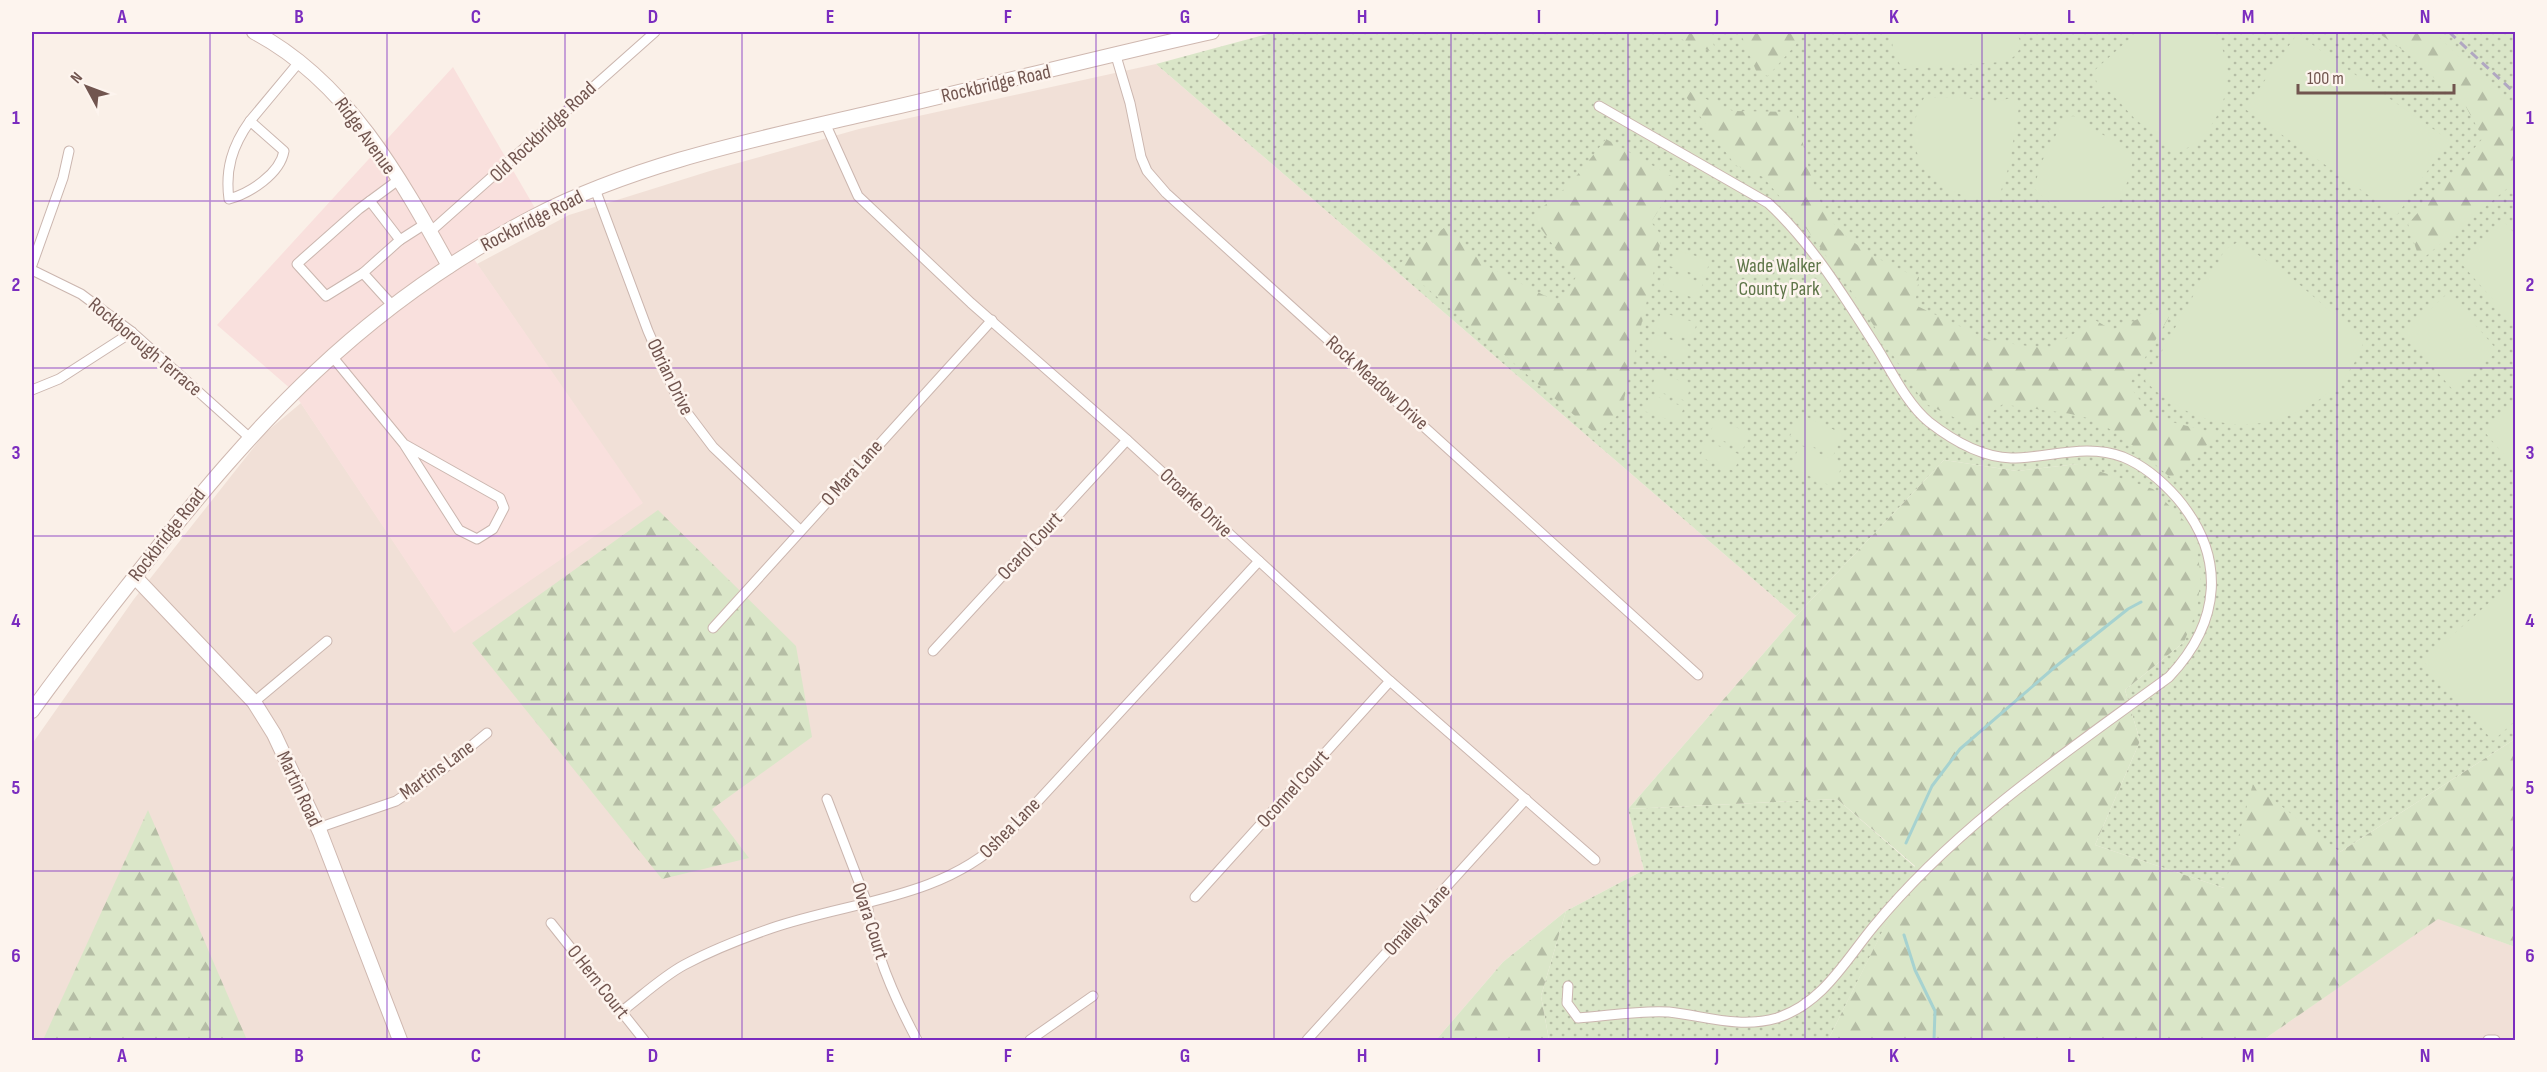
<svg xmlns="http://www.w3.org/2000/svg" width="2547" height="1072" font-family="'Sofia Sans Condensed',sans-serif">
  <defs>
    <pattern id="green-dots" width="8" height="8" patternUnits="userSpaceOnUse" patternTransform="scale(1.5)"><rect width="8" height="8" fill="#dae6c8"/><path d="M2 2h.1M6 6h.1" fill="none" stroke="#b5bda5" stroke-width="1.8" stroke-linecap="round"/></pattern>
    <pattern id="forest-firs" width="22" height="20" patternUnits="userSpaceOnUse" patternTransform="scale(1.5)"><rect width="22" height="20" fill="#dae6c8"/><path d="M5 1l3.5 6h-7zM16 11l3.5 6h-7z" fill="#b5bda5"/></pattern>
  </defs>
  <rect width="100%" height="100%" fill="#faf0e8"/>
  <g fill="#f1e0d7">
    <path d="M 1156,64 L 1796,616 L 1628,809 L 1644,870 L 1566,911 L 1503,962 L 1436,1040 L 32,1040 L 32,744 L 134,599 L 265,433 L 301,403 L 454,632 L 642,503 L 477,264 L 569,215 L 713,170 L 859,129 Z"/>
    <path d="M 2438,918 L 2515,947 L 2515,1040 L 2263,1040 Z"/>
  </g>
  <path fill="#f9e0dd" d="M 453,67 L 539,215 L 467,249 L 643,503 L 454,633 L 292,390 L 217,325 Z"/>
  <g fill="url(#green-dots)">
    <path d="M 1275,32 L 2515,32 L 2515,739 L 2340,852 L 2224,888 L 2095,845 L 2140,741 L 2125,690 L 2184,642 L 2077,464 L 2017,471 L 1944,460 L 1796,616 L 1156,64 Z"/>
    <path d="M 1837,799 L 1915,867 L 1828,1040 L 1549,1040 L 1541,996 L 1566,911 L 1644,870 L 1628,809 Z"/>
  </g>
  <g fill="url(#forest-firs)">
    <path d="M 1664,32 L 1709,32 L 1717,54 Z"/>
    <path d="M 1740,32 L 1807,32 L 1768,76 L 1757,73 Z"/>
    <path d="M 2377,32 L 2434,32 L 2515,111 L 2515,182 L 2420,261 L 2408,224 L 2483,138 L 2466,107 L 2407,53 Z"/>
    <path d="M 1679,87 L 1733,111 L 1796,112 C 1804,145 1809,181 1825,211 C 1842,241 1887,266 1919,277 L 1915,305 L 1991,341 L 2050,349 L 2095,320 L 2112,330 L 2164,308 L 2169,317 L 2129,385 L 2152,417 L 2219,434 L 2171,478 C 2146,457 2113,424 2080,416 C 2055,410 2028,409 2003,404 L 1972,426 L 1924,403 L 1848,286 L 1803,224 L 1763,177 L 1735,165 Z"/>
    <path d="M 1606,139 L 1678,180 L 1651,222 L 1662,236 L 1621,412 L 1597,435 L 1399,264 L 1445,227 L 1487,266 L 1559,303 L 1576,277 L 1532,216 L 1570,184 Z"/>
    <path d="M 1944,460 L 2017,471 L 2077,464 L 2153,489 L 2193,530 L 2201,575 L 2197,610 L 2184,642 L 2125,690 L 2140,741 L 2095,845 L 2224,888 L 2253,784 L 2340,852 L 2515,739 L 2515,947 L 2438,919 L 2263,1040 L 1828,1040 L 1915,866 L 1837,799 L 1628,809 L 1796,616 Z"/>
    <path d="M 658,510 L 796,646 L 812,737 L 712,809 L 749,858 L 662,879 L 472,643 Z"/>
    <path d="M 148,810 L 247,1040 L 43,1040 Z"/>
    <path d="M 1566,911 L 1541,996 L 1549,1040 L 1436,1040 L 1503,962 Z"/>
  </g>
  <g fill="#dae6c8">
    <path d="M 1891,32 L 2013,32 C 2028,42 2018,59 2002,62 L 1902,69 L 1893,49 Z"/>
    <path d="M 2137,32 L 2214,32 C 2242,74 2223,133 2178,153 L 2135,119 L 2110,92 L 2099,89 L 2095,77 L 2096,69 Z"/>
    <path d="M 2297,34 L 2449,140 L 2397,215 L 2245,109 Z"/>
    <path d="M 1959,97 L 1997,102 L 2010,98 L 2019,107 L 2009,166 L 1999,197 C 1941,207 1892,153 1924,98 Z"/>
    <path d="M 2073,116 L 2082,119 L 2083,124 L 2109,138 L 2132,155 C 2135,212 2068,231 2034,188 L 2041,163 L 2057,133 L 2054,129 L 2065,119 Z"/>
    <path d="M 2504,221 L 2515,234 L 2515,325 L 2459,261 Z"/>
    <path d="M 2238,242 L 2286,273 L 2364,340 C 2356,368 2338,388 2314,403 C 2257,439 2192,428 2145,381 L 2197,289 L 2220,260 L 2224,250 Z"/>
    <path d="M 1675,250 L 1710,260 L 1705,277 L 1669,266 Z"/>
    <path d="M 1668,272 L 1703,283 L 1698,299 L 1662,288 Z"/>
    <path d="M 2448,293 L 2498,351 L 2453,390 L 2403,333 Z"/>
    <path d="M 1661,312 L 1697,323 L 1691,340 L 1656,328 Z"/>
    <path d="M 1654,334 L 1689,346 L 1684,362 L 1649,350 Z"/>
    <path d="M 1657,372 L 1691,385 L 1686,401 L 1651,389 Z"/>
    <path d="M 1650,394 L 1684,407 L 1678,423 L 1644,411 Z"/>
    <path d="M 2515,401 L 2515,468 L 2483,430 Z"/>
    <path d="M 1800,414 L 1843,434 L 1833,456 L 1790,436 Z"/>
    <path d="M 1716,419 L 1750,433 L 1743,449 L 1709,435 Z"/>
    <path d="M 1706,441 L 1741,455 L 1734,471 L 1700,457 Z"/>
    <path d="M 1800,445 L 1843,464 L 1833,487 L 1790,467 Z"/>
    <path d="M 2515,580 L 2515,721 L 2493,741 L 2423,661 Z"/>
  </g>
  <g fill="none" stroke-linecap="round" stroke-linejoin="round">
    <g stroke="#a6d2d0" stroke-width="3">
      <path d="M 1906,843 L 1932,786 L 1960,749 L 2055,667 L 2128,609 L 2141,602"/>
      <path d="M 1904,935 L 1915,970 L 1935,1011 L 1934,1040"/>
    </g>
    <defs>
      <g id="street">
        <path d="M 1116,56 L 1130,103 L 1141,157 L 1147,171 L 1166,193 L 1698,675"/>
        <path d="M 250,121 L 284,151 C 280,174 250,193 229,199 C 225,170 232,146 250,121 Z"/>
        <path d="M 250,121 L 300,61"/>
        <path d="M 825,123 L 858,196 L 971,303 L 1127,440 L 1390,681 L 1595,860"/>
        <path d="M 397,181 L 359,209 L 297,264 L 326,296 L 363,273 L 400,240"/>
        <path d="M 595,189 L 648,331 L 679,402 L 713,447 L 800,530"/>
        <path d="M 370,201 L 400,240 L 425,224"/>
        <path d="M 430,232 L 655,32"/>
        <path d="M 32,265 L 63,178 L 69,151"/>
        <path d="M 32,270 L 81,294 L 132,332 L 250,438"/>
        <path d="M 363,273 L 392,305"/>
        <path d="M 331,355 L 404,444 L 459,530 L 477,539 L 493,529 L 504,508 L 500,498 L 404,444"/>
        <path d="M 32,390 L 59,379 L 132,332"/>
        <path d="M 713,628 L 992,320"/>
        <path d="M 933,651 L 1127,440"/>
        <path d="M 254,702 L 327,641"/>
        <path d="M 827,799 L 867,903 C 873,950 895,999 917,1040"/>
        <path d="M 318,828 L 396,801 L 442,770 L 487,733"/>
        <path d="M 1195,897 L 1390,681"/>
        <path d="M 551,923 L 644,1040"/>
        <path d="M 1568,986 L 1567,1003 L 1578,1018 C 1607,1016 1640,1010 1669,1012 C 1705,1016 1740,1029 1777,1018 C 1823,1003 1845,961 1874,926 C 1956,826 2065,753 2169,677 C 2221,622 2227,557 2177,498 C 2162,481 2145,466 2123,457 C 2086,443 2049,458 2011,458 C 1981,457 1952,440 1929,422 C 1907,404 1892,372 1877,348 C 1845,298 1812,243 1768,203 L 1599,106"/>
        <path d="M 622,1011 C 642,996 662,977 684,965 C 712,950 743,938 772,928 C 851,901 941,899 1004,838 L 1259,561"/>
        <path d="M 1030,1040 L 1093,996"/>
        <path d="M 1307,1040 L 1526,799"/>
        <path d="M 2488,1040 L 2495,1040"/>
      </g>
      <g id="secondary">
        <path d="M 254,32 C 346,80 400,177 449,266"/>
        <path d="M 135,577 L 254,702 L 274,734 L 320,832 L 400,1040"/>
        <path d="M 32,711 C 66,663 103,617 140,570 C 257,421 362,306 533,217 C 643,160 768,137 887,109 C 995,84 1103,56 1212,32"/>
      </g>
    </defs>
    <use href="#street" stroke="#cbb6af" stroke-width="11"/>
    <use href="#secondary" stroke="#cfb8b0" stroke-width="16"/>
    <use href="#street" stroke="#fff" stroke-width="9"/>
    <use href="#secondary" stroke="#fff" stroke-width="14"/>
    <path stroke="#b1a7c2" stroke-width="3" stroke-dasharray="9 6" stroke-linecap="butt" d="M 2449,32 L 2516,94"/>
  </g>
  <path fill="none" stroke="#7b2cbf" stroke-width="1.5" stroke-opacity="0.55" d="M 210,32 L 210,1040M 387,32 L 387,1040M 565,32 L 565,1040M 742,32 L 742,1040M 919,32 L 919,1040M 1096,32 L 1096,1040M 1274,32 L 1274,1040M 1451,32 L 1451,1040M 1628,32 L 1628,1040M 1805,32 L 1805,1040M 1982,32 L 1982,1040M 2160,32 L 2160,1040M 2337,32 L 2337,1040M 32,201 L 2516,201M 32,368 L 2516,368M 32,536 L 2516,536M 32,704 L 2516,704M 32,871 L 2516,871"/>
  <g text-anchor="middle" dominant-baseline="central" stroke-width="5" stroke-linejoin="round" paint-order="stroke">
    <g font-size="20" fill="#71554f" stroke="#fdf4ee">
      <text transform="translate(996 84) rotate(-13)">Rockbridge Road</text>
      <text transform="translate(543 132) rotate(-43)">Old Rockbridge Road</text>
      <text transform="translate(365 136) rotate(54)">Ridge Avenue</text>
      <text transform="translate(532 221) rotate(-27)">Rockbridge Road</text>
      <text transform="translate(145 347) rotate(40)">Rockborough Terrace</text>
      <text transform="translate(670 377) rotate(64)">Obrian Drive</text>
      <text transform="translate(1377 383) rotate(42)">Rock Meadow Drive</text>
      <text transform="translate(852 473) rotate(-48)">O Mara Lane</text>
      <text transform="translate(1196 503) rotate(43)">Oroarke Drive</text>
      <text transform="translate(167 535) rotate(-52)">Rockbridge Road</text>
      <text transform="translate(1030 546) rotate(-47)">Ocarol Court</text>
      <text transform="translate(437 770) rotate(-36)">Martins Lane</text>
      <text transform="translate(299 789) rotate(65)">Martin Road</text>
      <text transform="translate(1293 789) rotate(-48)">Oconnel Court</text>
      <text transform="translate(1010 828) rotate(-45)">Oshea Lane</text>
      <text transform="translate(1417 920) rotate(-48)">Omalley Lane</text>
      <text transform="translate(870 921) rotate(72)">Ovara Court</text>
      <text transform="translate(598 982) rotate(52)">O Hern Court</text>
    </g>
    <g font-size="20" fill="#5e7548" stroke="#fdf4ee">
      <text x="1779" y="266">Wade Walker<tspan x="1779" dy="23">County Park</tspan></text>
    </g>
  </g>
  <rect width="2547" height="1072" fill="none" stroke="#fdf4ee" stroke-width="66"/>
  <g transform="translate(87 87) rotate(311)" stroke="#fdf4ee" stroke-width="4.5" paint-order="stroke">
  <path d="M0-4.5L10 22L0 15L-10 22Z" fill="#71554f"/>
  <text y="-9" font-size="16" font-weight="bold" text-anchor="middle" fill="#71554f">N</text>
  </g>
  <path d="M2298 84v9h156v-9" fill="none" stroke="#71554f" stroke-width="3"/>
  <text x="2307" y="84" font-size="18" fill="#71554f" stroke="#fdf4ee" stroke-width="4.5" paint-order="stroke">100 m</text>
  <rect x="33" y="33" width="2481" height="1006" fill="none" stroke="#7b2cbf" stroke-width="2"/>
  <g font-size="20" text-anchor="middle" font-weight="bold" fill="#7b2cbf">
    <text x="122" y="23">A</text>
    <text x="299" y="23">B</text>
    <text x="476" y="23">C</text>
    <text x="653" y="23">D</text>
    <text x="830" y="23">E</text>
    <text x="1008" y="23">F</text>
    <text x="1185" y="23">G</text>
    <text x="1362" y="23">H</text>
    <text x="1539" y="23">I</text>
    <text x="1717" y="23">J</text>
    <text x="1894" y="23">K</text>
    <text x="2071" y="23">L</text>
    <text x="2248" y="23">M</text>
    <text x="2425" y="23">N</text>
    <text x="16" y="124">1</text>
    <text x="2530" y="124">1</text>
    <text x="16" y="291">2</text>
    <text x="2530" y="291">2</text>
    <text x="16" y="459">3</text>
    <text x="2530" y="459">3</text>
    <text x="16" y="627">4</text>
    <text x="2530" y="627">4</text>
    <text x="16" y="794">5</text>
    <text x="2530" y="794">5</text>
    <text x="16" y="962">6</text>
    <text x="2530" y="962">6</text>
    <text x="122" y="1062">A</text>
    <text x="299" y="1062">B</text>
    <text x="476" y="1062">C</text>
    <text x="653" y="1062">D</text>
    <text x="830" y="1062">E</text>
    <text x="1008" y="1062">F</text>
    <text x="1185" y="1062">G</text>
    <text x="1362" y="1062">H</text>
    <text x="1539" y="1062">I</text>
    <text x="1717" y="1062">J</text>
    <text x="1894" y="1062">K</text>
    <text x="2071" y="1062">L</text>
    <text x="2248" y="1062">M</text>
    <text x="2425" y="1062">N</text>
  </g>
</svg>
